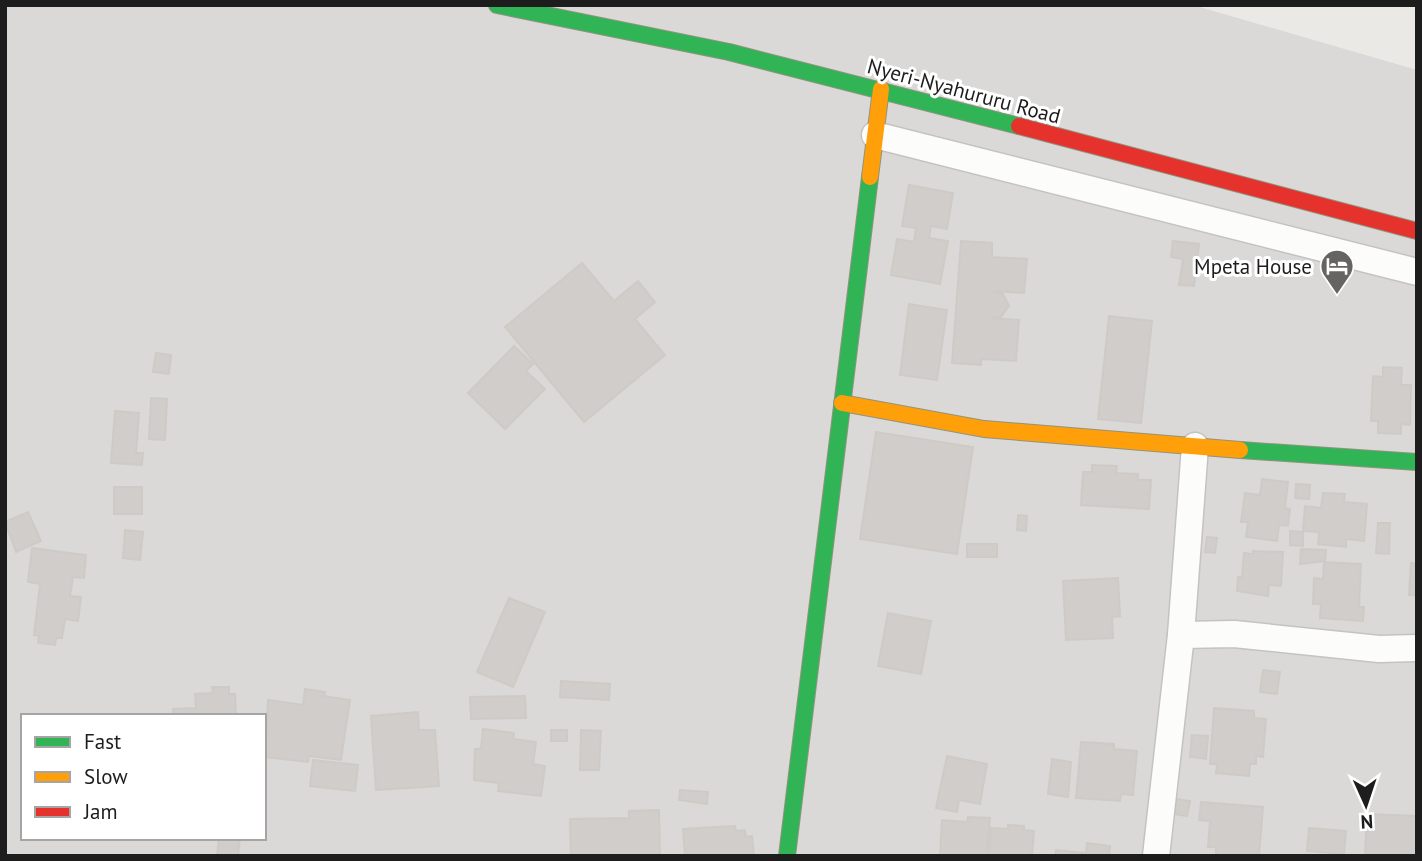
<svg xmlns="http://www.w3.org/2000/svg" width="1422" height="861" font-family="'PT Sans',sans-serif">
  <rect width="100%" height="100%" fill="#ebe9e5"/>
  <path fill="#dad9d7" fill-rule="evenodd" d="M 5,5 L 1193,5 L 1417,70 L 1417,856 L 5,856 ZM 23,716 L 264,716 L 264,838 L 23,838 Z"/>
  <g fill="#d0cdca" stroke="#cecbc7" stroke-width="2">
    <path d="M 909,185 L 953,193 L 947,229 L 931,226 L 929,238 L 948,241 L 940,284 L 891,275 L 897,239 L 914,242 L 916,228 L 902,226 Z"/>
    <path d="M 961,241 L 992,243 L 992,257 L 1027,259 L 1024,293 L 993,291 L 1003,294 L 1009,306 L 1001,317 L 991,318 L 1019,320 L 1016,361 L 981,359 L 981,365 L 952,363 Z"/>
    <path d="M 1173,241 L 1199,244 L 1194,286 L 1179,285 L 1183,259 L 1171,257 Z"/>
    <path d="M 582,263 L 614,301 L 638,281 L 655,302 L 635,319 L 665,355 L 584,422 L 505,327 Z"/>
    <path d="M 909,304 L 947,310 L 937,380 L 900,375 Z"/>
    <path d="M 1109,316 L 1152,321 L 1141,423 L 1098,419 Z"/>
    <path d="M 514,346 L 533,364 L 526,371 L 545,389 L 505,429 L 468,393 Z"/>
    <path d="M 156,353 L 171,355 L 169,374 L 153,372 Z"/>
    <path d="M 1383,367 L 1402,368 L 1401,385 L 1411,385 L 1410,425 L 1401,424 L 1401,434 L 1378,433 L 1378,421 L 1371,421 L 1373,376 L 1383,377 Z"/>
    <path d="M 151,398 L 167,399 L 165,440 L 149,439 Z"/>
    <path d="M 115,411 L 139,413 L 136,453 L 143,453 L 142,465 L 111,463 Z"/>
    <path d="M 876,432 L 973,447 L 957,554 L 860,539 Z"/>
    <path d="M 1092,465 L 1117,466 L 1116,473 L 1138,474 L 1138,480 L 1151,480 L 1149,509 L 1081,505 L 1083,472 L 1092,472 Z"/>
    <path d="M 1262,479 L 1288,482 L 1285,508 L 1290,509 L 1288,526 L 1279,525 L 1277,541 L 1246,537 L 1248,522 L 1241,522 L 1245,493 L 1260,495 Z"/>
    <path d="M 1296,484 L 1310,485 L 1309,499 L 1295,498 Z"/>
    <rect x="114" y="487" width="28" height="27"/>
    <path d="M 1323,493 L 1345,494 L 1344,502 L 1367,504 L 1364,541 L 1346,539 L 1346,547 L 1318,544 L 1319,532 L 1303,531 L 1305,506 L 1321,508 Z"/>
    <path d="M 28,512 L 41,541 L 16,552 L 5,522 Z"/>
    <path d="M 1018,515 L 1027,516 L 1026,531 L 1017,530 Z"/>
    <path d="M 1378,523 L 1390,523 L 1389,554 L 1376,553 Z"/>
    <path d="M 125,530 L 143,532 L 140,560 L 123,558 Z"/>
    <path d="M 1290,531 L 1303,532 L 1303,546 L 1290,545 Z"/>
    <path d="M 1207,537 L 1217,538 L 1215,553 L 1205,552 Z"/>
    <rect x="967" y="544" width="30" height="13"/>
    <path d="M 32,548 L 86,555 L 84,578 L 73,577 L 70,596 L 81,597 L 78,621 L 65,619 L 62,638 L 56,638 L 55,645 L 38,643 L 39,636 L 34,635 L 40,584 L 28,582 Z"/>
    <path d="M 1301,549 L 1326,550 L 1325,561 L 1300,564 Z"/>
    <path d="M 1253,551 L 1283,552 L 1281,586 L 1269,585 L 1268,596 L 1237,591 L 1238,577 L 1242,577 L 1244,553 L 1253,554 Z"/>
    <path d="M 1324,562 L 1361,564 L 1359,607 L 1364,607 L 1363,621 L 1320,618 L 1321,604 L 1313,604 L 1314,578 L 1323,579 Z"/>
    <path d="M 1411,563 L 1417,564 L 1417,595 L 1409,595 Z"/>
    <path d="M 1118,578 L 1120,616 L 1112,617 L 1113,638 L 1066,640 L 1063,581 Z"/>
    <path d="M 509,598 L 545,612 L 513,687 L 477,672 Z"/>
    <path d="M 888,613 L 931,621 L 921,674 L 878,666 Z"/>
    <path d="M 1263,670 L 1280,672 L 1277,694 L 1260,692 Z"/>
    <path d="M 561,681 L 610,684 L 609,700 L 560,697 Z"/>
    <path d="M 212,687 L 229,687 L 229,694 L 235,694 L 236,714 L 173,716 L 173,709 L 196,708 L 195,694 L 213,693 Z"/>
    <path d="M 305,689 L 325,692 L 324,696 L 350,700 L 341,760 L 309,756 L 308,762 L 265,757 L 268,700 L 303,705 Z"/>
    <path d="M 525,696 L 526,718 L 471,719 L 470,697 Z"/>
    <path d="M 1214,708 L 1254,711 L 1254,718 L 1266,719 L 1263,757 L 1256,756 L 1256,764 L 1250,764 L 1249,776 L 1216,773 L 1217,764 L 1210,764 Z"/>
    <path d="M 418,712 L 419,730 L 435,730 L 439,786 L 376,790 L 371,716 Z"/>
    <path d="M 483,729 L 514,733 L 513,739 L 536,742 L 533,764 L 545,766 L 541,796 L 498,791 L 499,783 L 474,780 L 475,749 L 481,749 Z"/>
    <rect x="551" y="730" width="16" height="11"/>
    <path d="M 581,730 L 601,731 L 599,770 L 580,770 Z"/>
    <path d="M 1192,735 L 1208,736 L 1206,759 L 1190,757 Z"/>
    <path d="M 1081,742 L 1114,744 L 1114,749 L 1137,751 L 1133,795 L 1121,794 L 1120,801 L 1076,798 Z"/>
    <path d="M 947,756 L 987,764 L 980,804 L 959,800 L 957,812 L 936,808 Z"/>
    <path d="M 1052,759 L 1071,762 L 1068,797 L 1048,794 Z"/>
    <path d="M 313,760 L 358,765 L 355,791 L 310,786 Z"/>
    <path d="M 680,790 L 708,792 L 707,804 L 679,800 Z"/>
    <path d="M 1176,799 L 1190,801 L 1187,816 L 1174,814 Z"/>
    <path d="M 1201,802 L 1263,807 L 1259,856 L 1216,856 L 1216,847 L 1208,847 L 1210,821 L 1199,820 Z"/>
    <path d="M 659,810 L 660,856 L 571,856 L 570,819 L 629,818 L 629,811 Z"/>
    <path d="M 1367,814 L 1417,816 L 1417,856 L 1365,855 Z"/>
    <path d="M 968,817 L 990,818 L 987,856 L 940,856 L 942,820 L 967,822 Z"/>
    <path d="M 1008,825 L 1024,826 L 1024,830 L 1034,831 L 1032,856 L 989,856 L 991,828 L 1008,829 Z"/>
    <path d="M 735,826 L 736,831 L 745,830 L 746,837 L 752,836 L 754,856 L 685,856 L 683,829 Z"/>
    <path d="M 1309,828 L 1346,831 L 1344,854 L 1307,851 Z"/>
    <path d="M 219,838 L 240,838 L 238,856 L 217,856 Z"/>
    <path d="M 1087,843 L 1110,846 L 1109,855 L 1121,856 L 1055,856 L 1056,850 L 1086,853 Z"/>
  </g>
  <g fill="none" stroke-linecap="round" stroke-linejoin="round">
    <defs>
      <g id="street">
        <path d="M 875,135 L 1417,272"/>
        <path d="M 1181,635 L 1234,634 L 1379,649 L 1417,648"/>
        <path d="M 1156,856 L 1181,635 L 1195,446"/>
      </g>
      <g id="fast">
        <path d="M 497,5 L 729,52 L 1019,126"/>
        <path d="M 1240,450 L 1417,462"/>
        <path d="M 787,856 L 870,177"/>
      </g>
      <g id="slow">
        <path d="M 870,177 L 881,89"/>
        <path d="M 842,403 L 984,429 L 1240,450"/>
      </g>
      <path id="jam" d="M 1019,126 L 1417,231"/>
    </defs>
    <use href="#street" stroke="#c4c3c1" stroke-width="29"/>
    <use href="#fast" stroke="#91937f" stroke-width="18"/>
    <use href="#slow" stroke="#91937f" stroke-width="18"/>
    <use href="#jam" stroke="#91937f" stroke-width="18"/>
    <use href="#street" stroke="#fcfcfb" stroke-width="26"/>
    <use href="#fast" stroke="#30b455" stroke-width="16"/>
    <use href="#slow" stroke="#ff9f0a" stroke-width="16"/>
    <use href="#jam" stroke="#e5322d" stroke-width="16"/>
  </g>
  <defs>
    <symbol id="hotel-pin" viewBox="-11 -11 22 30"><path d="M0 17L-7.5 6A9.5 9.5 0 1 1 7.5 6Z" fill="#656463" stroke="#fff"/><path d="M-6-4.5h1.5V1H6V5H4.5V3h-9V5H-6ZM-4 0a1.8 1.8 0 1 1 3.6 0ZM.5 0V-2.5h3Q6-2.5 6 0Z" fill="#fff"/></symbol>
  </defs>
  <g fill-rule="evenodd">
    <use href="#hotel-pin" x="1318" y="247" width="38" height="52"/>
  </g>
  <g text-anchor="middle" dominant-baseline="central" stroke-width="6" stroke-linejoin="round" paint-order="stroke">
    <g font-size="21" fill="#1d1d1d" stroke="#fff">
      <text transform="translate(964 91) rotate(15)">Nyeri-Nyahururu Road</text>
    </g>
    <g font-size="21" fill="#1d1d1d" stroke="#fff" text-anchor="end">
      <text x="1312" y="266">Mpeta House</text>
    </g>
  </g>
  <rect width="1422" height="861" fill="none" stroke="#1d1d1d" stroke-width="14"/>
  <rect x="21" y="714" width="245" height="126" fill="#ffffff" stroke="#a5a5a5" stroke-width="2"/>
  <rect x="35" y="737" width="35" height="10" fill="#30b455" stroke="#a5a5a5" stroke-width="2"/>
  <text x="84" y="749" font-size="21" fill="#1d1d1d">Fast</text>
  <rect x="35" y="772" width="35" height="10" fill="#ff9f0a" stroke="#a5a5a5" stroke-width="2"/>
  <text x="84" y="784" font-size="21" fill="#1d1d1d">Slow</text>
  <rect x="35" y="807" width="35" height="10" fill="#e5322d" stroke="#a5a5a5" stroke-width="2"/>
  <text x="84" y="819" font-size="21" fill="#1d1d1d">Jam</text>
  <g transform="translate(1366 805) rotate(177)" stroke="#ffffff" stroke-width="5" paint-order="stroke">
  <path d="M0-5L12 26L0 18L-12 26Z" fill="#1d1d1d"/>
  <text y="-10" font-size="19" font-weight="bold" text-anchor="middle" fill="#1d1d1d">N</text>
  </g>
</svg>
